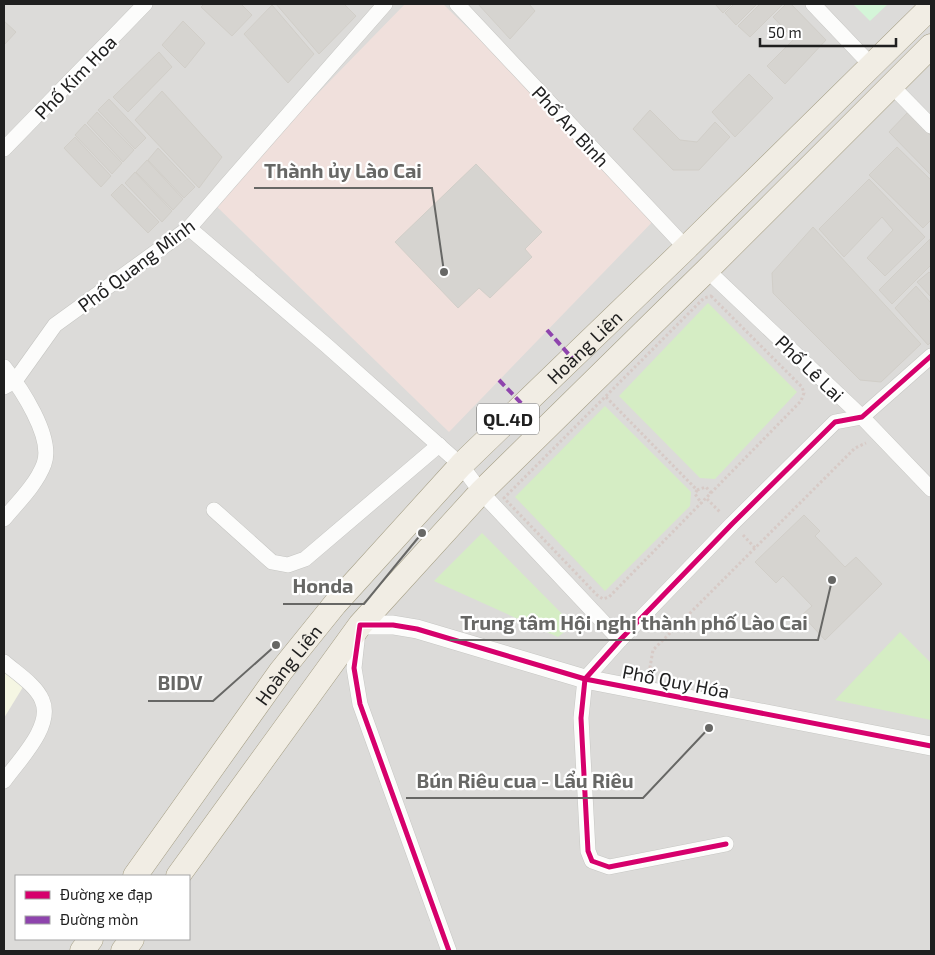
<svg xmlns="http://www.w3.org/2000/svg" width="935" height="955" font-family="'Exo 2',sans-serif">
  <rect width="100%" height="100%" fill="#edece7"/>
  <path fill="#dcdbd9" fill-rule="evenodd" d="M 4,4 L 931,4 L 931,951 L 4,951 ZM 16,876 L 189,876 L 189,939 L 16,939 Z"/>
  <path fill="#f0e0dc" d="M 405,4 L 443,4 L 660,214 L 449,432 L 212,202 Z"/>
  <path fill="#f5f6e3" d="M 4,662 L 11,669 L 23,687 L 4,718 Z"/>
  <g fill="#d5edc4">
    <path d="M 708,303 L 797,392 L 715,479 L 700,478 L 619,396 Z"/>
    <path d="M 605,406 L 691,492 L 690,506 L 605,591 L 515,497 Z"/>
    <path d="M 482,533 L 573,625 L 558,637 L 434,581 Z"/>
    <path d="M 900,632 L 931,663 L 931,720 L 835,700 Z"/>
  </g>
  <path fill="#d4f5d8" d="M 853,4 L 888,4 L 870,21 Z"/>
  <g fill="#d6d4d0" stroke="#d1cec8">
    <path d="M 204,4 L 241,4 L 252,15 L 232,36 L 201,7 Z"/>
    <path d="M 276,4 L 344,4 L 356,16 L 319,54 Z"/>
    <path d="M 478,4 L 529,4 L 535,11 L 510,39 Z"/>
    <path d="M 715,4 L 732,4 L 723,13 Z"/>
    <path d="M 734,4 L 757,4 L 736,25 L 725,13 Z"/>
    <path d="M 760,4 L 783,4 L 750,37 L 738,26 Z"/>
    <path d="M 786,4 L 791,4 L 826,40 L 785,84 L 767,66 L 794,39 L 773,17 Z"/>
    <path d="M 272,5 L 314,54 L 288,83 L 244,34 Z"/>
    <path d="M 4,21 L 16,32 L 4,45 Z"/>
    <path d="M 183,21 L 205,43 L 185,68 L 162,45 Z"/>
    <path d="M 159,52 L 172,67 L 128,112 L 113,97 Z"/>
    <path d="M 749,74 L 773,98 L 735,137 L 712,112 Z"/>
    <path d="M 162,91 L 222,157 L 199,188 L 135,120 Z"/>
    <path d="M 109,99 L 146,138 L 135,149 L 98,110 Z"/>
    <path d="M 650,110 L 680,140 L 697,142 L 715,122 L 730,137 L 699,170 L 673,170 L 633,129 Z"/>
    <path d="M 97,112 L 134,150 L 123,162 L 87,123 Z"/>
    <path d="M 908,112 L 931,136 L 931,175 L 889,132 Z"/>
    <path d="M 85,124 L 122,163 L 112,174 L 75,135 Z"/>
    <path d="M 75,137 L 111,176 L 101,187 L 64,148 Z"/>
    <path d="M 897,147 L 931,180 L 931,220 L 923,228 L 869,175 Z"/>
    <path d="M 158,148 L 195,187 L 184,198 L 148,160 Z"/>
    <path d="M 147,160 L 183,199 L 173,210 L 136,172 Z"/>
    <path d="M 476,164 L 542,232 L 525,249 L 532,257 L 490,298 L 479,288 L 458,308 L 395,242 Z"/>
    <path d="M 135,172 L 172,211 L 162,222 L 125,183 Z"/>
    <path d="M 869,179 L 925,237 L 885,276 L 867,258 L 893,230 L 882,217 L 844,257 L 819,229 Z"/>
    <path d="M 122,184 L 159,222 L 148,233 L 111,195 Z"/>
    <path d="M 813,227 L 921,344 L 881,382 L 860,380 L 773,293 L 772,273 Z"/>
    <path d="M 930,239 L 931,265 L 892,304 L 879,290 Z"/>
    <path d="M 929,272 L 931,274 L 931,297 L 917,282 Z"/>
    <path d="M 916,286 L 931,303 L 931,342 L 928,345 L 895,308 Z"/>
    <path d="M 804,515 L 820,531 L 815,536 L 845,567 L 856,557 L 882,584 L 825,640 L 802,615 L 812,606 L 783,576 L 776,583 L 755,562 Z"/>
  </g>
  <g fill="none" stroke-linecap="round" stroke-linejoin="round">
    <defs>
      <g id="minor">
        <path d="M 457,4 L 686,248"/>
        <path d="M 813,4 L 871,65"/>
        <path d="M 891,85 L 931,126"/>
        <path d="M 4,149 L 145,4"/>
        <path d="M 189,228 L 326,345 L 461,465 L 481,492 L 620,640"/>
        <path d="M 707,270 L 862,417 L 931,489"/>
        <path d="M 4,367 C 20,387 54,437 44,464 C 36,485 18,502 4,519"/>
        <path d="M 4,387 L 15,381 L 55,325 L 189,228 L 385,4"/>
        <path d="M 214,510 L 272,562 L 288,565 L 305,559 L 439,445"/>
        <path d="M 358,632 L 354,668 L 360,704 L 449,951"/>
        <path d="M 4,662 C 15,672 36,685 42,700 C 54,726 18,761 4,781"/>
        <path d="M 726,844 L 609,867 L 592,861 L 588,851 L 581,718 L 585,679 L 620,640 L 732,524 L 835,422 L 862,417 L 931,356"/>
      </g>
      <path id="tertiary" d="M 360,625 L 393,625 L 417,629 L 585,679 L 931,746"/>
      <g id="primary">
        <path id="s1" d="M 135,876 L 281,671 L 335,604 L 461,465 L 686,248 L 931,7"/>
        <path d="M 178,876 L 360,625 L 481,492 L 707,270 L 931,46"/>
        <path d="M 82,951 L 91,939"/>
        <path d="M 123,951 L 132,939"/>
      </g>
    </defs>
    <use href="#minor" stroke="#c6c6c3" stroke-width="16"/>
    <use href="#tertiary" stroke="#c6c6c3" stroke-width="20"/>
    <use href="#primary" stroke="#a49d83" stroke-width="25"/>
    <g stroke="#d7cac6" stroke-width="3" stroke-dasharray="2.5 2.5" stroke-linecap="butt">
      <path d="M 711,296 L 802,387 L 804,393 L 801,401 L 609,597 L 603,599 L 597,595 L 504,498 L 704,298 Z"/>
      <path d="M 606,397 L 697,490"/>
      <path d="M 697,490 L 706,487 L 712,494"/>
      <path d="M 697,490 L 695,494 L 702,504"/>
      <path d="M 707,499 L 721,513"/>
      <path d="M 743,535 L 756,549"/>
      <path d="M 649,673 L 653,650 L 855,448 L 866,443"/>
    </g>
    <use href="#minor" stroke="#fcfcfb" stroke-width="15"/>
    <use href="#tertiary" stroke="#fcfcfb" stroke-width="19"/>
    <use href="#primary" stroke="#f1ede4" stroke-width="24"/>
    <g stroke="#8e44ad" stroke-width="4" stroke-dasharray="8 4" stroke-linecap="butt">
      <path d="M 547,330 L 572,358"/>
      <path d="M 499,380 L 523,405"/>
    </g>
    <defs>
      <g id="cycleway">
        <path d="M 726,844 L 609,867 L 592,861 L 588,851 L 581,718 L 585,679 L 620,640 L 732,524 L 835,422 L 862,417 L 931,356"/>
        <path d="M 449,951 L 360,704 L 354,668 L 360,625 L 393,625 L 417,629 L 585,679 L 931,746"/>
      </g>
    </defs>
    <use href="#cycleway" stroke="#fff" stroke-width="8"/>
    <use href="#cycleway" stroke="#d6006c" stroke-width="5"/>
  </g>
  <g text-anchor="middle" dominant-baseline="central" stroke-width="4.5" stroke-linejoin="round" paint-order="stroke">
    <rect fill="#fff" stroke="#626262" stroke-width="1" x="477" y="403.5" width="62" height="31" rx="4"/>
    <g font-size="18" font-weight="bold" fill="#1f1f1f">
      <text x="508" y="419">QL.4D</text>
    </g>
    <g font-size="19" fill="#1f1f1f" stroke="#fff">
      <text transform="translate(75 77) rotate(-46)">Phố Kim Hoa</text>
      <text transform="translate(571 126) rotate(47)">Phố An Bình</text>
      <text transform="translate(136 265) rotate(-37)">Phố Quang Minh</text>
      <text stroke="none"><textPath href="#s1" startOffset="696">Hoàng Liên</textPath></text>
      <text transform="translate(810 368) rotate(44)">Phố Lê Lai</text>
      <text stroke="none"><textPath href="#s1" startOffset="261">Hoàng Liên</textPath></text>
      <text transform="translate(676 681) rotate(11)">Phố Quy Hóa</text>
    </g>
  </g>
  <path fill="none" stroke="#676765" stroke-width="2" d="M444 272L432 188H254M422 533L364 604H283M832 580L818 640H450M276 645L213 701H148M709 728L643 798H406"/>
  <g fill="#676765" stroke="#fff" stroke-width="2">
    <circle cx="444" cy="272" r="5"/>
    <circle cx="422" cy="533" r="5"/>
    <circle cx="832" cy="580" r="5"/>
    <circle cx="276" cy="645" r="5"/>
    <circle cx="709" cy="728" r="5"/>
  </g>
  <g font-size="20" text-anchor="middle" font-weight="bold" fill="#676765" stroke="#fff" stroke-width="4.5" stroke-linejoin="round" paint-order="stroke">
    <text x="343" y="178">Thành ủy Lào Cai</text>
    <text x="323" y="593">Honda</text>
    <text x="634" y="630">Trung tâm Hội nghị thành phố Lào Cai</text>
    <text x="180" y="690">BIDV</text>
    <text x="525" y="788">Bún Riêu cua - Lẩu Riêu</text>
  </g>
  <rect width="935" height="955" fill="none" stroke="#1f1f1f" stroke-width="10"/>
  <rect x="15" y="875" width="175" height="65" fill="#ffffff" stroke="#a5a5a5"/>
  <rect x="25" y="891" width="25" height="8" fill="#d6006c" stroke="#a5a5a5"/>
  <text x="60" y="900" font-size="15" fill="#1f1f1f">Đường xe đạp</text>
  <rect x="25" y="916" width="25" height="8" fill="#8e44ad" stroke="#a5a5a5"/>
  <text x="60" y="925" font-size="15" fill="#1f1f1f">Đường mòn</text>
  <path d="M760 38v8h136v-8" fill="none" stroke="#1f1f1f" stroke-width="2.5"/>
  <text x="768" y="38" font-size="15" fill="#1f1f1f" stroke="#ffffff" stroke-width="4" paint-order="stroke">50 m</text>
</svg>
